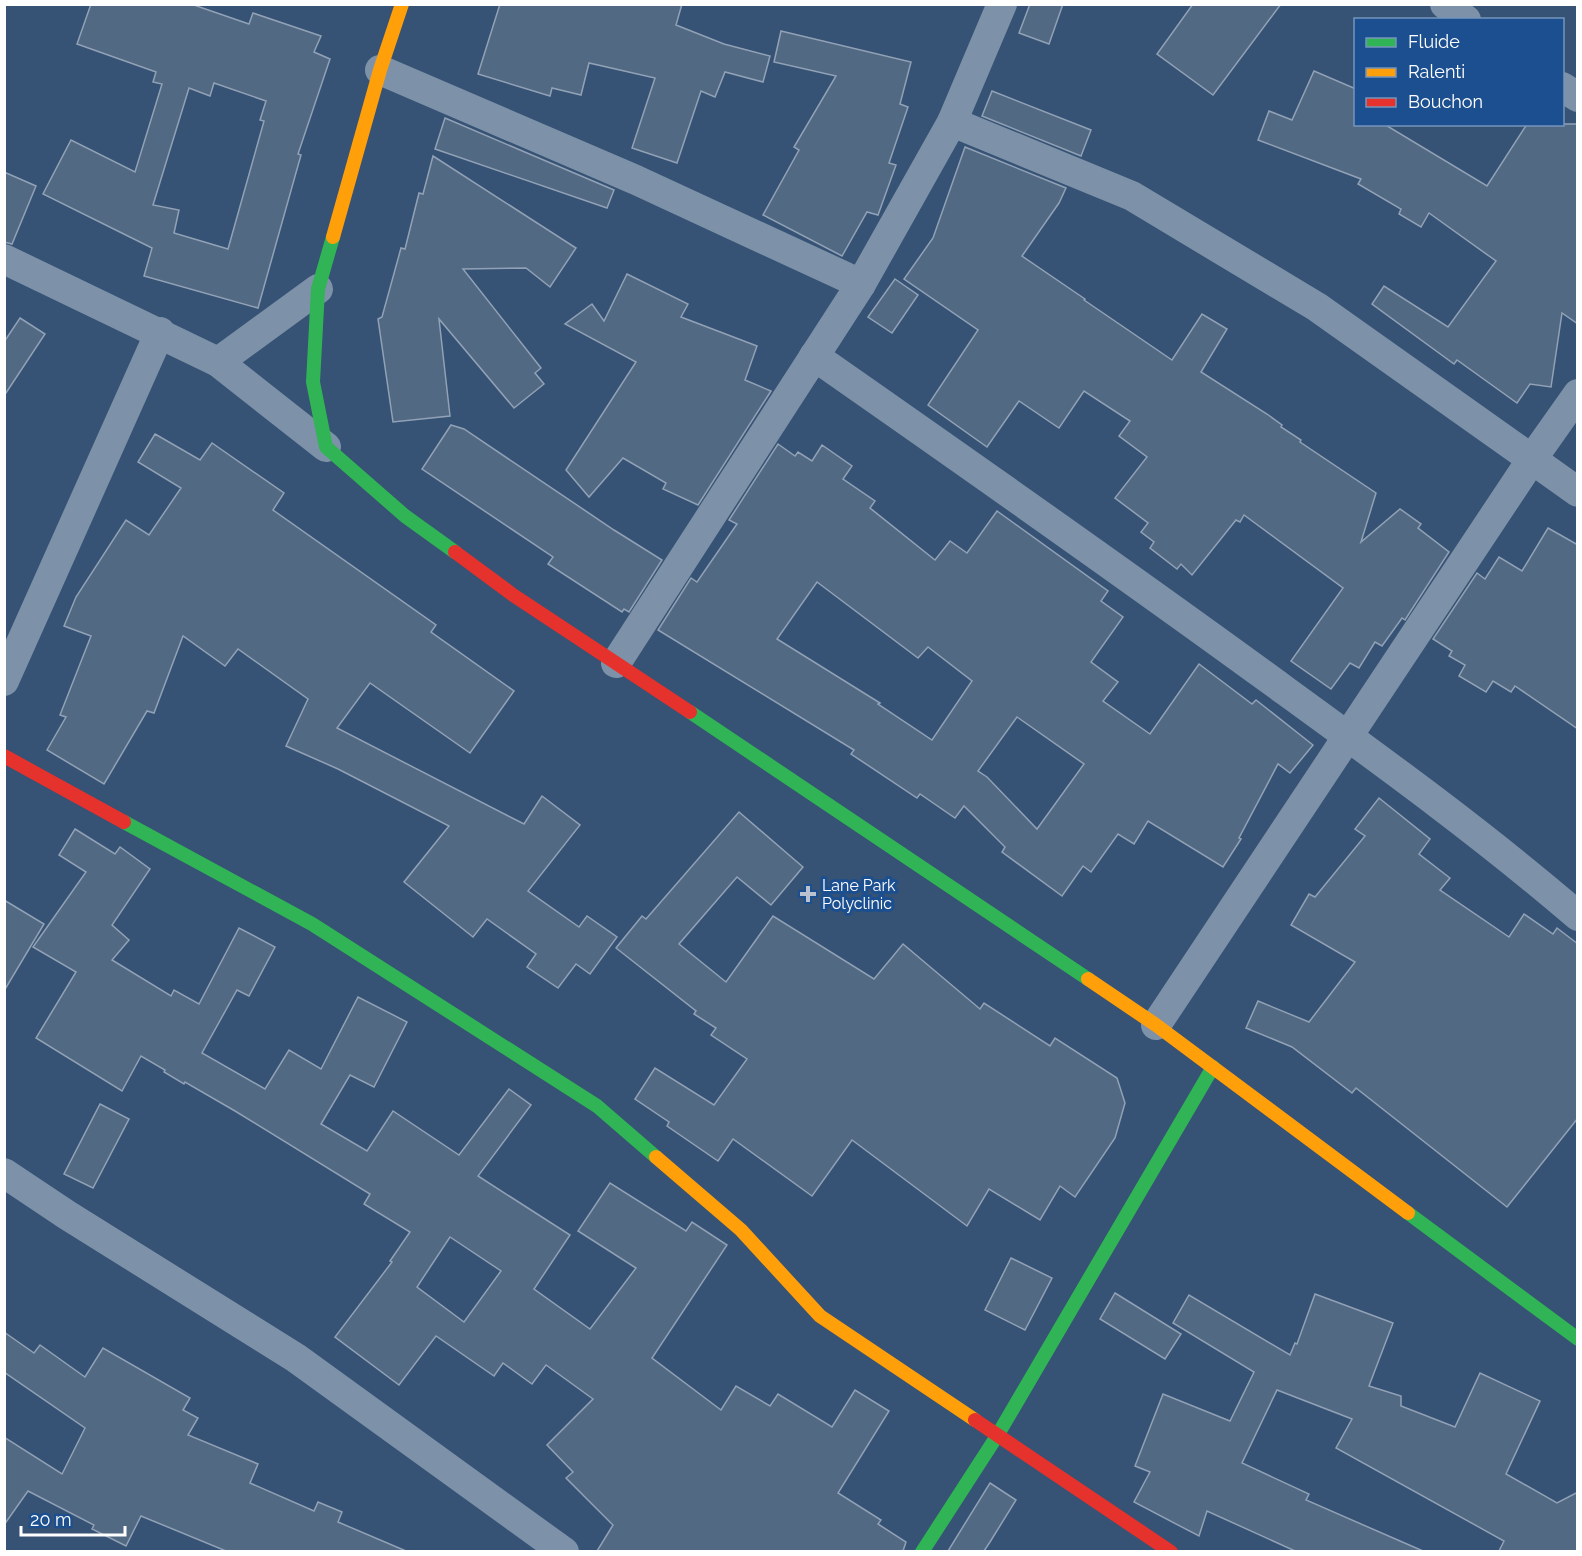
<svg xmlns="http://www.w3.org/2000/svg" width="1582" height="1556" font-family="Raleway,sans-serif">
  <rect width="100%" height="100%" fill="#365274"/>
  <g fill="#526984" stroke="#92a2b6" stroke-width="1.5" fill-rule="evenodd">
    <path d="M 91,4 L 191,4 L 249,24 L 253,13 L 321,36 L 314,52 L 330,59 L 298,154 L 301,155 L 258,308 L 144,276 L 152,248 L 43,194 L 71,140 L 135,172 L 162,84 L 153,82 L 156,72 L 77,44 ZM 214,83 L 266,101 L 260,120 L 264,121 L 228,249 L 174,233 L 179,210 L 153,205 L 189,88 L 210,96 Z"/>
    <path d="M 500,4 L 682,4 L 676,25 L 724,44 L 770,56 L 763,82 L 725,72 L 715,97 L 701,91 L 677,163 L 632,148 L 655,78 L 589,63 L 581,95 L 552,88 L 550,96 L 478,74 Z"/>
    <path d="M 1030,4 L 1063,4 L 1049,44 L 1019,33 Z"/>
    <path d="M 1193,4 L 1281,4 L 1213,95 L 1157,54 Z"/>
    <path d="M 781,31 L 911,62 L 900,104 L 908,107 L 889,163 L 896,165 L 878,215 L 867,212 L 842,256 L 763,215 L 799,150 L 794,147 L 836,76 L 774,62 Z"/>
    <path d="M 1314,71 L 1356,89 L 1356,124 L 1384,124 L 1487,186 L 1527,124 L 1578,124 L 1578,324 L 1562,313 L 1551,387 L 1530,384 L 1517,403 L 1457,360 L 1454,364 L 1372,304 L 1384,286 L 1448,327 L 1496,261 L 1429,213 L 1421,227 L 1399,214 L 1401,209 L 1358,184 L 1361,179 L 1258,140 L 1269,111 L 1292,120 Z"/>
    <path d="M 992,91 L 1091,130 L 1081,156 L 982,116 Z"/>
    <path d="M 445,118 L 614,190 L 607,208 L 435,149 Z"/>
    <path d="M 965,147 L 1066,188 L 1059,203 L 1022,256 L 1085,299 L 1084,300 L 1172,360 L 1202,314 L 1227,329 L 1201,372 L 1267,414 L 1282,425 L 1281,427 L 1301,440 L 1300,442 L 1376,493 L 1361,542 L 1400,509 L 1421,524 L 1418,528 L 1449,552 L 1405,620 L 1402,618 L 1382,646 L 1375,642 L 1359,668 L 1350,663 L 1331,689 L 1291,661 L 1343,588 L 1244,515 L 1240,522 L 1236,520 L 1192,575 L 1181,564 L 1177,569 L 1150,548 L 1154,542 L 1141,532 L 1148,523 L 1115,498 L 1147,457 L 1119,436 L 1130,421 L 1084,391 L 1059,428 L 1019,401 L 987,447 L 928,405 L 978,330 L 904,279 L 933,238 Z"/>
    <path d="M 433,156 L 576,248 L 550,287 L 526,268 L 463,269 L 541,368 L 535,373 L 544,384 L 514,408 L 439,319 L 450,416 L 393,422 L 378,319 L 382,317 L 401,248 L 405,249 L 419,193 L 423,194 Z"/>
    <path d="M 4,172 L 36,186 L 12,244 L 4,242 Z"/>
    <path d="M 627,274 L 688,304 L 681,317 L 757,346 L 745,380 L 771,391 L 698,505 L 663,489 L 666,483 L 623,458 L 589,497 L 566,470 L 636,362 L 565,324 L 592,304 L 604,321 Z"/>
    <path d="M 895,279 L 918,295 L 892,333 L 868,317 Z"/>
    <path d="M 20,318 L 45,334 L 4,396 L 4,342 Z"/>
    <path d="M 451,425 L 464,429 L 614,530 L 662,560 L 629,612 L 624,609 L 622,612 L 548,564 L 553,557 L 422,469 Z"/>
    <path d="M 155,434 L 200,460 L 212,443 L 284,493 L 273,510 L 436,625 L 431,632 L 514,691 L 470,753 L 370,683 L 337,728 L 524,824 L 542,796 L 580,825 L 528,891 L 579,927 L 587,916 L 617,937 L 590,974 L 576,964 L 558,988 L 527,967 L 536,954 L 487,919 L 473,937 L 404,882 L 449,826 L 338,769 L 286,746 L 308,699 L 238,649 L 225,666 L 183,636 L 154,713 L 147,711 L 104,784 L 47,750 L 66,717 L 60,715 L 91,636 L 64,626 L 76,597 L 126,520 L 149,535 L 181,488 L 138,462 Z"/>
    <path d="M 778,444 L 795,456 L 798,452 L 812,461 L 822,445 L 852,466 L 843,479 L 875,501 L 870,508 L 935,560 L 950,541 L 967,553 L 997,511 L 1108,591 L 1101,601 L 1123,617 L 1091,662 L 1118,682 L 1103,701 L 1150,734 L 1199,664 L 1252,704 L 1256,700 L 1313,745 L 1290,773 L 1278,764 L 1239,838 L 1241,839 L 1223,867 L 1148,821 L 1134,844 L 1118,834 L 1091,872 L 1083,866 L 1062,896 L 1002,852 L 1005,847 L 964,806 L 955,818 L 920,794 L 917,798 L 851,754 L 854,750 L 658,630 L 691,578 L 697,582 L 737,524 L 729,520 ZM 817,582 L 918,658 L 928,647 L 972,681 L 932,740 L 878,704 L 880,703 L 777,639 ZM 1017,717 L 1084,764 L 1037,829 L 987,777 L 978,771 Z"/>
    <path d="M 1548,528 L 1578,545 L 1578,729 L 1515,686 L 1511,692 L 1493,681 L 1486,692 L 1459,676 L 1465,665 L 1449,656 L 1452,651 L 1433,639 L 1477,573 L 1485,579 L 1499,557 L 1522,571 Z"/>
    <path d="M 1379,798 L 1430,839 L 1419,854 L 1450,878 L 1440,890 L 1509,937 L 1524,914 L 1553,934 L 1557,928 L 1578,944 L 1578,1118 L 1507,1207 L 1356,1088 L 1352,1093 L 1292,1047 L 1246,1028 L 1258,1001 L 1309,1022 L 1355,962 L 1291,925 L 1309,894 L 1315,897 L 1365,836 L 1355,829 Z"/>
    <path d="M 739,812 L 803,867 L 771,905 L 737,877 L 679,944 L 726,982 L 773,916 L 874,979 L 903,944 L 980,1009 L 984,1003 L 1050,1046 L 1055,1038 L 1117,1078 L 1125,1103 L 1115,1138 L 1075,1197 L 1060,1186 L 1040,1220 L 989,1189 L 967,1226 L 852,1140 L 812,1196 L 733,1139 L 718,1161 L 667,1126 L 669,1122 L 635,1099 L 655,1068 L 714,1105 L 747,1059 L 711,1035 L 716,1028 L 694,1014 L 696,1011 L 616,948 L 642,916 L 646,919 Z"/>
    <path d="M 75,829 L 115,854 L 120,847 L 150,869 L 112,925 L 129,940 L 112,960 L 171,996 L 174,990 L 199,1004 L 239,928 L 275,947 L 249,996 L 237,990 L 202,1053 L 265,1089 L 289,1050 L 321,1069 L 358,997 L 407,1022 L 374,1087 L 350,1075 L 321,1124 L 367,1151 L 393,1111 L 459,1155 L 509,1089 L 531,1105 L 478,1176 L 570,1235 L 534,1289 L 590,1329 L 636,1268 L 578,1231 L 610,1183 L 686,1231 L 692,1222 L 727,1245 L 652,1358 L 721,1410 L 736,1386 L 770,1406 L 778,1394 L 832,1427 L 855,1390 L 889,1411 L 838,1493 L 881,1520 L 878,1524 L 906,1542 L 903,1551 L 597,1551 L 613,1525 L 566,1478 L 573,1472 L 547,1445 L 593,1399 L 546,1365 L 532,1384 L 503,1363 L 494,1376 L 436,1336 L 399,1385 L 335,1337 L 392,1262 L 390,1261 L 410,1232 L 364,1204 L 370,1194 L 235,1111 L 185,1082 L 184,1084 L 164,1072 L 165,1070 L 141,1056 L 122,1091 L 36,1038 L 76,972 L 33,947 L 86,872 L 59,855 ZM 450,1237 L 501,1271 L 464,1322 L 417,1287 Z"/>
    <path d="M 4,900 L 44,924 L 4,991 Z"/>
    <path d="M 100,1104 L 129,1119 L 93,1188 L 64,1174 Z"/>
    <path d="M 1011,1258 L 1052,1278 L 1025,1330 L 985,1310 Z"/>
    <path d="M 1115,1293 L 1181,1334 L 1165,1359 L 1100,1319 Z"/>
    <path d="M 1315,1294 L 1393,1323 L 1369,1386 L 1401,1396 L 1401,1406 L 1455,1427 L 1480,1373 L 1540,1401 L 1506,1474 L 1557,1503 L 1578,1492 L 1578,1551 L 1499,1551 L 1504,1541 L 1336,1448 L 1352,1419 L 1277,1390 L 1242,1463 L 1309,1494 L 1306,1500 L 1423,1551 L 1295,1551 L 1207,1511 L 1199,1536 L 1134,1502 L 1150,1472 L 1135,1466 L 1163,1394 L 1230,1421 L 1254,1372 L 1173,1323 L 1189,1295 L 1290,1355 L 1295,1343 L 1297,1344 Z"/>
    <path d="M 4,1332 L 34,1353 L 40,1345 L 85,1377 L 103,1348 L 190,1398 L 183,1410 L 198,1418 L 188,1435 L 258,1464 L 250,1483 L 314,1511 L 318,1502 L 342,1512 L 338,1522 L 406,1551 L 226,1551 L 141,1516 L 126,1546 L 92,1529 L 94,1525 L 28,1491 L 4,1525 L 4,1437 L 62,1474 L 85,1428 L 4,1372 Z"/>
    <path d="M 990,1483 L 1016,1500 L 990,1542 L 984,1551 L 948,1551 Z"/>
  </g>
  <g fill="none" stroke-linecap="round" stroke-linejoin="round">
    <g stroke="#7d92a8" stroke-width="30">
      <path d="M 1445,4 L 1466,20"/>
      <path d="M 380,70 L 636,180 L 861,284"/>
      <path d="M 1562,87 L 1578,97"/>
      <path d="M 952,122 L 1132,196 L 1317,307 L 1578,492"/>
      <path d="M 4,259 L 218,362 L 326,447"/>
      <path d="M 814,356 C 973,467 1131,578 1287,692 C 1386,764 1485,836 1578,916"/>
      <path d="M 218,362 L 318,289"/>
      <path d="M 616,663 L 861,284 L 952,122 L 1002,4"/>
      <path d="M 4,681 L 160,332"/>
      <path d="M 1156,1025 L 1532,459 L 1578,394"/>
      <path d="M 4,1173 L 67,1215 L 296,1358 L 564,1552"/>
    </g>
    <g stroke="#30b455" stroke-width="14">
      <path d="M 333,237 L 318,289 L 313,382 L 326,447 L 405,516 L 455,552"/>
      <path d="M 690,712 L 1088,979"/>
      <path d="M 124,822 L 312,924 L 597,1106 L 656,1157"/>
      <path d="M 1408,1213 L 1578,1339"/>
      <path d="M 922,1552 L 997,1436 L 1213,1067"/>
    </g>
    <g stroke="#ff9f0a" stroke-width="14">
      <path d="M 333,237 L 380,70 L 402,4"/>
      <path d="M 1088,979 L 1156,1025 L 1408,1213"/>
      <path d="M 656,1157 L 741,1230 L 820,1316 L 975,1420"/>
    </g>
    <g stroke="#e5322d" stroke-width="14">
      <path d="M 455,552 L 513,595 L 690,712"/>
      <path d="M 4,756 L 124,822"/>
      <path d="M 975,1420 L 1171,1552"/>
    </g>
  </g>
  <path fill="#b9c2ce" stroke="#1b4f8f" stroke-width="2" d="M805 885h6v6h6v6h-6v6h-6v-6h-6v-6h6z"/>
  <g text-anchor="middle" dominant-baseline="central" stroke-width="6" stroke-linejoin="round" paint-order="stroke">
    <g font-size="16" fill="#fff" stroke="#1b4f8f" text-anchor="start">
      <text x="822" y="885">Lane Park<tspan x="822" dy="18">Polyclinic</tspan></text>
    </g>
  </g>
  <rect width="1582" height="1556" fill="none" stroke="#ffffff" stroke-width="12"/>
  <rect x="1354" y="18" width="210" height="108" fill="#1b4f8f" stroke="#7695bc" stroke-width="1.5"/>
  <rect x="1366" y="38" width="30" height="9" fill="#30b455" stroke="#7695bc" stroke-width="1.5"/>
  <text x="1408" y="48" font-size="18" fill="#ffffff">Fluide</text>
  <rect x="1366" y="68" width="30" height="9" fill="#ff9f0a" stroke="#7695bc" stroke-width="1.5"/>
  <text x="1408" y="78" font-size="18" fill="#ffffff">Ralenti</text>
  <rect x="1366" y="98" width="30" height="9" fill="#e5322d" stroke="#7695bc" stroke-width="1.5"/>
  <text x="1408" y="108" font-size="18" fill="#ffffff">Bouchon</text>
  <path d="M21 1526v9h104v-9" fill="none" stroke="#ffffff" stroke-width="3"/>
  <text x="30" y="1526" font-size="18" fill="#ffffff" stroke="#1b4f8f" stroke-width="4.5" paint-order="stroke">20 m</text>
</svg>
